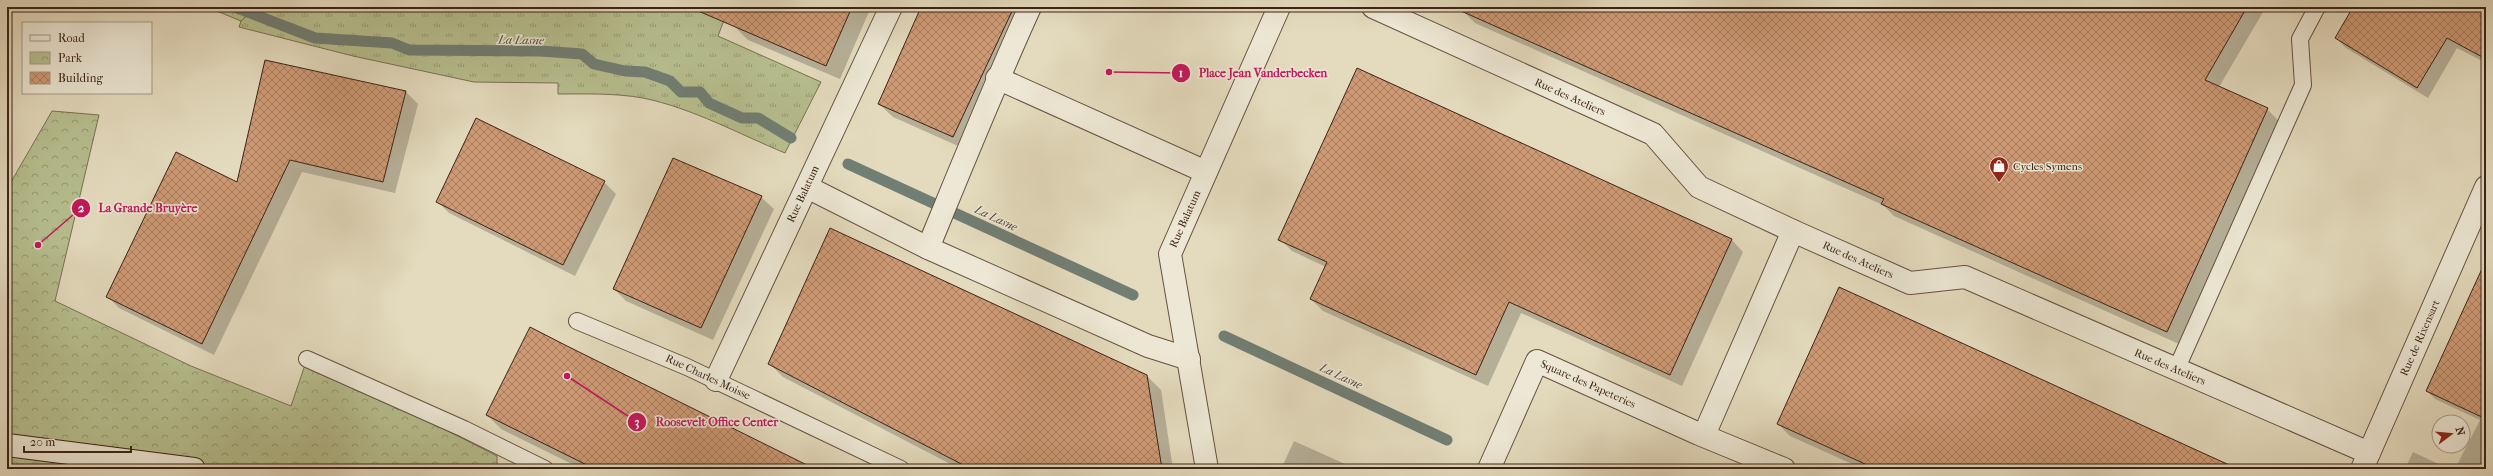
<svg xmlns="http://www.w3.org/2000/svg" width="2493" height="476" font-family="'IM FELL French Canon',serif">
  <defs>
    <pattern id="grass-tufts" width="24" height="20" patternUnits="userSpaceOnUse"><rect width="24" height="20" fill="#b7bf8f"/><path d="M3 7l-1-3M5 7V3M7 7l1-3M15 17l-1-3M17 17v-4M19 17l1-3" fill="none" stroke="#969b74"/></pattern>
    <pattern id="park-crowns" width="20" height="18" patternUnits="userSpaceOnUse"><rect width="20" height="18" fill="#b7bf8f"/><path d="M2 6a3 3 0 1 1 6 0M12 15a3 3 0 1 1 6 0" fill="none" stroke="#969b74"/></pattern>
    <pattern id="building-cross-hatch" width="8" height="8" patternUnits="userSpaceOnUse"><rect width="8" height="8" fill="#ce9a75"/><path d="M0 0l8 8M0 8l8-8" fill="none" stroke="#a87d5f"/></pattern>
  </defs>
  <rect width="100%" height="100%" fill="#e4dbbe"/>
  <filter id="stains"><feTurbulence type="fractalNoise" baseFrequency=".005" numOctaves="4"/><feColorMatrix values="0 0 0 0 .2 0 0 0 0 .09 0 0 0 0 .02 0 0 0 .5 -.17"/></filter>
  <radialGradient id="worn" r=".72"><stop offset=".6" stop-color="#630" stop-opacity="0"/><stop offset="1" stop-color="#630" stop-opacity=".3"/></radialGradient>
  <path fill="url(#grass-tufts)" stroke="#7a7152" d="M 256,7 L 729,7 L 718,36 L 821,82 L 785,153 C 739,134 692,108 643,98 C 615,93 586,94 558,94 L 558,83 L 474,82 L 353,56 L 239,27 L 241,21 Z"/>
  <g fill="url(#park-crowns)" stroke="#7a7152">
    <path d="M 207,7 L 256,7 L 241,21 Z"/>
    <path d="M 52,111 L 99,115 L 55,301 L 191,366 L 291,406 L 307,359 L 497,456 L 497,469 L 7,469 L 7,189 Z"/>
  </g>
  <g fill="#0003">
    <path d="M 743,7 L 871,7 L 840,79 L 748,40 L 734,26 Z"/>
    <path d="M 922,7 L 1034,7 L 967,150 L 893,117 L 879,104 Z"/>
    <path d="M 1465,7 L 2266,7 L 2219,87 L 2267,109 L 2279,121 L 2179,344 L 1894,216 L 1883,205 L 1475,23 L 1463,11 Z"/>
    <path d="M 2355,7 L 2486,7 L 2486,63 L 2457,48 L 2428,98 L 2346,48 L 2336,38 Z"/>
    <path d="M 406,92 L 418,104 L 395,193 L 302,172 L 214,355 L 119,308 L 107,296 L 238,183 Z"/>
    <path d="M 604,182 L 616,194 L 575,276 L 449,213 L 437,201 Z"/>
    <path d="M 761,197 L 774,209 L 713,340 L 626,301 L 614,289 Z"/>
    <path d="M 1280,239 L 1731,239 L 1743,252 L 1682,386 L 1521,313 L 1488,386 L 1323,311 L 1311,299 L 1326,267 L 1292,251 Z"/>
    <path d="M 2486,262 L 2486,469 L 2455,469 L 2480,420 L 2435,399 L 2427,391 Z"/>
    <path d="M 769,363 L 1147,376 L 1161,390 L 1173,469 L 960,469 L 783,377 Z"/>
    <path d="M 487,415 L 813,469 L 582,469 L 501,429 Z"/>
    <path d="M 1778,424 L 2224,469 L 1863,469 L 1790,436 Z"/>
    <path d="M 1294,441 L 1356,469 L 1281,469 Z"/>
    <path d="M 2413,452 L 2449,469 L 2405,469 Z"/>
  </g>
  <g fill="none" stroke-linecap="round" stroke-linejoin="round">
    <g stroke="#717e74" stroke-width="11">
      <path d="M 235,7 L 315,38 L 392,43 L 409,50 L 541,51 L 582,54 L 594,64 L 625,71 L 645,72 L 670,81 L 681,92 L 700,92 L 709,103 L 742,118 L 758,118 L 791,138"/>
      <path d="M 848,164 L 1133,295"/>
      <path d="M 1224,336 L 1447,440"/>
    </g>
  </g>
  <g fill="url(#building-cross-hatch)" stroke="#3c2316">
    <path d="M 689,7 L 852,7 L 826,66 Z"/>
    <path d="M 921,7 L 1014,7 L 953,137 L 878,104 Z"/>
    <path d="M 1452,7 L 2247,7 L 2205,80 L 2268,108 L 2167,332 L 1881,204 L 1884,199 Z"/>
    <path d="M 2353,7 L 2486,7 L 2486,59 L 2447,38 L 2417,88 L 2335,38 Z"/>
    <path d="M 265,60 L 406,91 L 383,182 L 290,160 L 202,344 L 106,297 L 176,152 L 237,182 Z"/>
    <path d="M 1357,68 L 1732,239 L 1670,375 L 1509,302 L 1476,375 L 1310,299 L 1327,262 L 1278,240 Z"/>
    <path d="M 476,118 L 605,181 L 563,265 L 436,202 Z"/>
    <path d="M 673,158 L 762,196 L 701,328 L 613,289 Z"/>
    <path d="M 830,228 L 1147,375 L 1162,469 L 971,469 L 768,364 Z"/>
    <path d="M 2486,260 L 2486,419 L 2426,391 Z"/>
    <path d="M 1839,287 L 2238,469 L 1876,469 L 1777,424 Z"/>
    <path d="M 530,327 L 567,346 L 815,469 L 595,469 L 486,415 Z"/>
  </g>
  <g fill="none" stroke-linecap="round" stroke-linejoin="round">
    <defs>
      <g id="service">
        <path d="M 577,321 L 687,367 L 901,469"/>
        <path d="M 307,359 L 464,429 L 545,469"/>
        <path d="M 2176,370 L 2303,85 L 2300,39 L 2317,7"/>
      </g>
      <g id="minor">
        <path d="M 1373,7 L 1653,134 L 1699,187 L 1793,231 L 1910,283 L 1965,277 L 2369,453"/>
        <path d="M 997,78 L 1206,172"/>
        <path d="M 807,187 L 928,248 L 1148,346 L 1189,359"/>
        <path d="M 928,248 C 961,168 994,86 1030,7"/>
        <path d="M 716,380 L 891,7"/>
        <path d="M 1704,435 L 1793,231"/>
        <path d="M 1207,469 L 1170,254 L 1279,7"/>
        <path d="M 1489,469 L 1537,361 L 1699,434 L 1784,469"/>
        <path d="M 2362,469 L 2486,187"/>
      </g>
      <path id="secondary" d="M 7,445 L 194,469"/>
    </defs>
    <use href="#service" stroke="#665140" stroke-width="18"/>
    <use href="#minor" stroke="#665140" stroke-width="24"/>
    <use href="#secondary" stroke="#3c2316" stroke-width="24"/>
    <use href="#service" stroke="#ede8d5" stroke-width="16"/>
    <use href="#minor" stroke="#ede8d5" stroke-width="22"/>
    <use href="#secondary" stroke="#ede8d5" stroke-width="22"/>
  </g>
  <defs>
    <symbol id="shop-pin" viewBox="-11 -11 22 30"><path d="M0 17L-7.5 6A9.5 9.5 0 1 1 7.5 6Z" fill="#8f2418" stroke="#ede8d5"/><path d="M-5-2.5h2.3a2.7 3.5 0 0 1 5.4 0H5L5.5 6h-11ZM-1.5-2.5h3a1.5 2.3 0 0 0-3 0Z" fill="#fff"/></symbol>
  </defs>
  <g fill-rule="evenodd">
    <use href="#shop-pin" x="1988" y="155" width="22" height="30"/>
  </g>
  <g text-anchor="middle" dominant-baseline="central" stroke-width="3" stroke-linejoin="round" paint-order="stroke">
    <g font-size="11" fill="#3c2316" stroke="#ede8d5">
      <text transform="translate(1570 97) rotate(24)">Rue des Ateliers</text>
      <text transform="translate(803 194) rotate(-65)">Rue Balatum</text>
      <text transform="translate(1185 219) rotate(-66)">Rue Balatum</text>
      <text transform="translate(1858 260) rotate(24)">Rue des Ateliers</text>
      <text transform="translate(2420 338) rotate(-66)">Rue de Rixensart</text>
      <text transform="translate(2170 367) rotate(23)">Rue des Ateliers</text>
      <text transform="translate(708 377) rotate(25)">Rue Charles Moisse</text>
      <text transform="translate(1588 384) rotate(24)">Square des Papeteries</text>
    </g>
    <g font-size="11" fill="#3c2316" stroke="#ede8d5" text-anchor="start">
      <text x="2013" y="166">Cycles Symens</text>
    </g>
    <g font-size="12" font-style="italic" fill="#52493d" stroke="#ede8d5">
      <text transform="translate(521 40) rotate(1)">La Lasne</text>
      <text transform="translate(996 218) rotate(25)">La Lasne</text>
      <text transform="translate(1341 376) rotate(25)">La Lasne</text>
    </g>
  </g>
  <path fill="none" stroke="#c2185b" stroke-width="1.5" d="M1109 72L1181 73M38 245L81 208M567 376L637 422"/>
  <g fill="#c2185b" stroke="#ede8d5" stroke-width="1.5">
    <circle cx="1109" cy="72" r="4"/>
    <circle cx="38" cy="245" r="4"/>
    <circle cx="567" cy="376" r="4"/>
    <circle cx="1181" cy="73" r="10"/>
    <circle cx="81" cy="208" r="10"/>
    <circle cx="637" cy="422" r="10"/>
  </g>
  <g font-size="12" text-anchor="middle" font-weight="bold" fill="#fff">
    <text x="1181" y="77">1</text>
    <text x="81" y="212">2</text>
    <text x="637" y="426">3</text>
  </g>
  <g font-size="12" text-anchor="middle" font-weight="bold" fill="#c2185b" stroke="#ede8d5" stroke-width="3" stroke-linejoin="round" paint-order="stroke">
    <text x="1263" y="77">Place Jean Vanderbecken</text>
    <text x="148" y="212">La Grande Bruyère</text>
    <text x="717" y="426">Roosevelt Office Center</text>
  </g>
  <rect width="2493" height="476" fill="none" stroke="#e4dbbe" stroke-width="24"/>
  <rect x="8" y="8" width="2477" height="460" fill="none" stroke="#3c2316" stroke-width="2"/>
  <rect x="12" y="12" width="2469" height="452" fill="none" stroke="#3c2316"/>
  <rect x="22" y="22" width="130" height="72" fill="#ede8d5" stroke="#a69989"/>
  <rect x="30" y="35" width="20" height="6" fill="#ede8d5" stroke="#a69989"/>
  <text x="58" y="42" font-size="12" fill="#3c2316">Road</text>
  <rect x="30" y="52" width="20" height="12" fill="url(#park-crowns)" stroke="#a69989"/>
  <text x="58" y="62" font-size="12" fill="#3c2316">Park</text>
  <rect x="30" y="72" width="20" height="12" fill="url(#building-cross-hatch)" stroke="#a69989"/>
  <text x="58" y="82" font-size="12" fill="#3c2316">Building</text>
  <g transform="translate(2451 434) rotate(74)"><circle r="19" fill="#ede8d5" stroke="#a69989"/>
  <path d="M0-3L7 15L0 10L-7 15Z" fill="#8f2418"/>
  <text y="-6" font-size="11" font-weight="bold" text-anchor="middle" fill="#3c2316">N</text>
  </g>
  <path d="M24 446v6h107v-6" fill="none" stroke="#3c2316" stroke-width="2"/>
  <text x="30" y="446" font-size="12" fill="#3c2316" stroke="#ede8d5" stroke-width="3" paint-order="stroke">20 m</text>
  <rect width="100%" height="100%" filter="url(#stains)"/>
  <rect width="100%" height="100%" fill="url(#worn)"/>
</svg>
